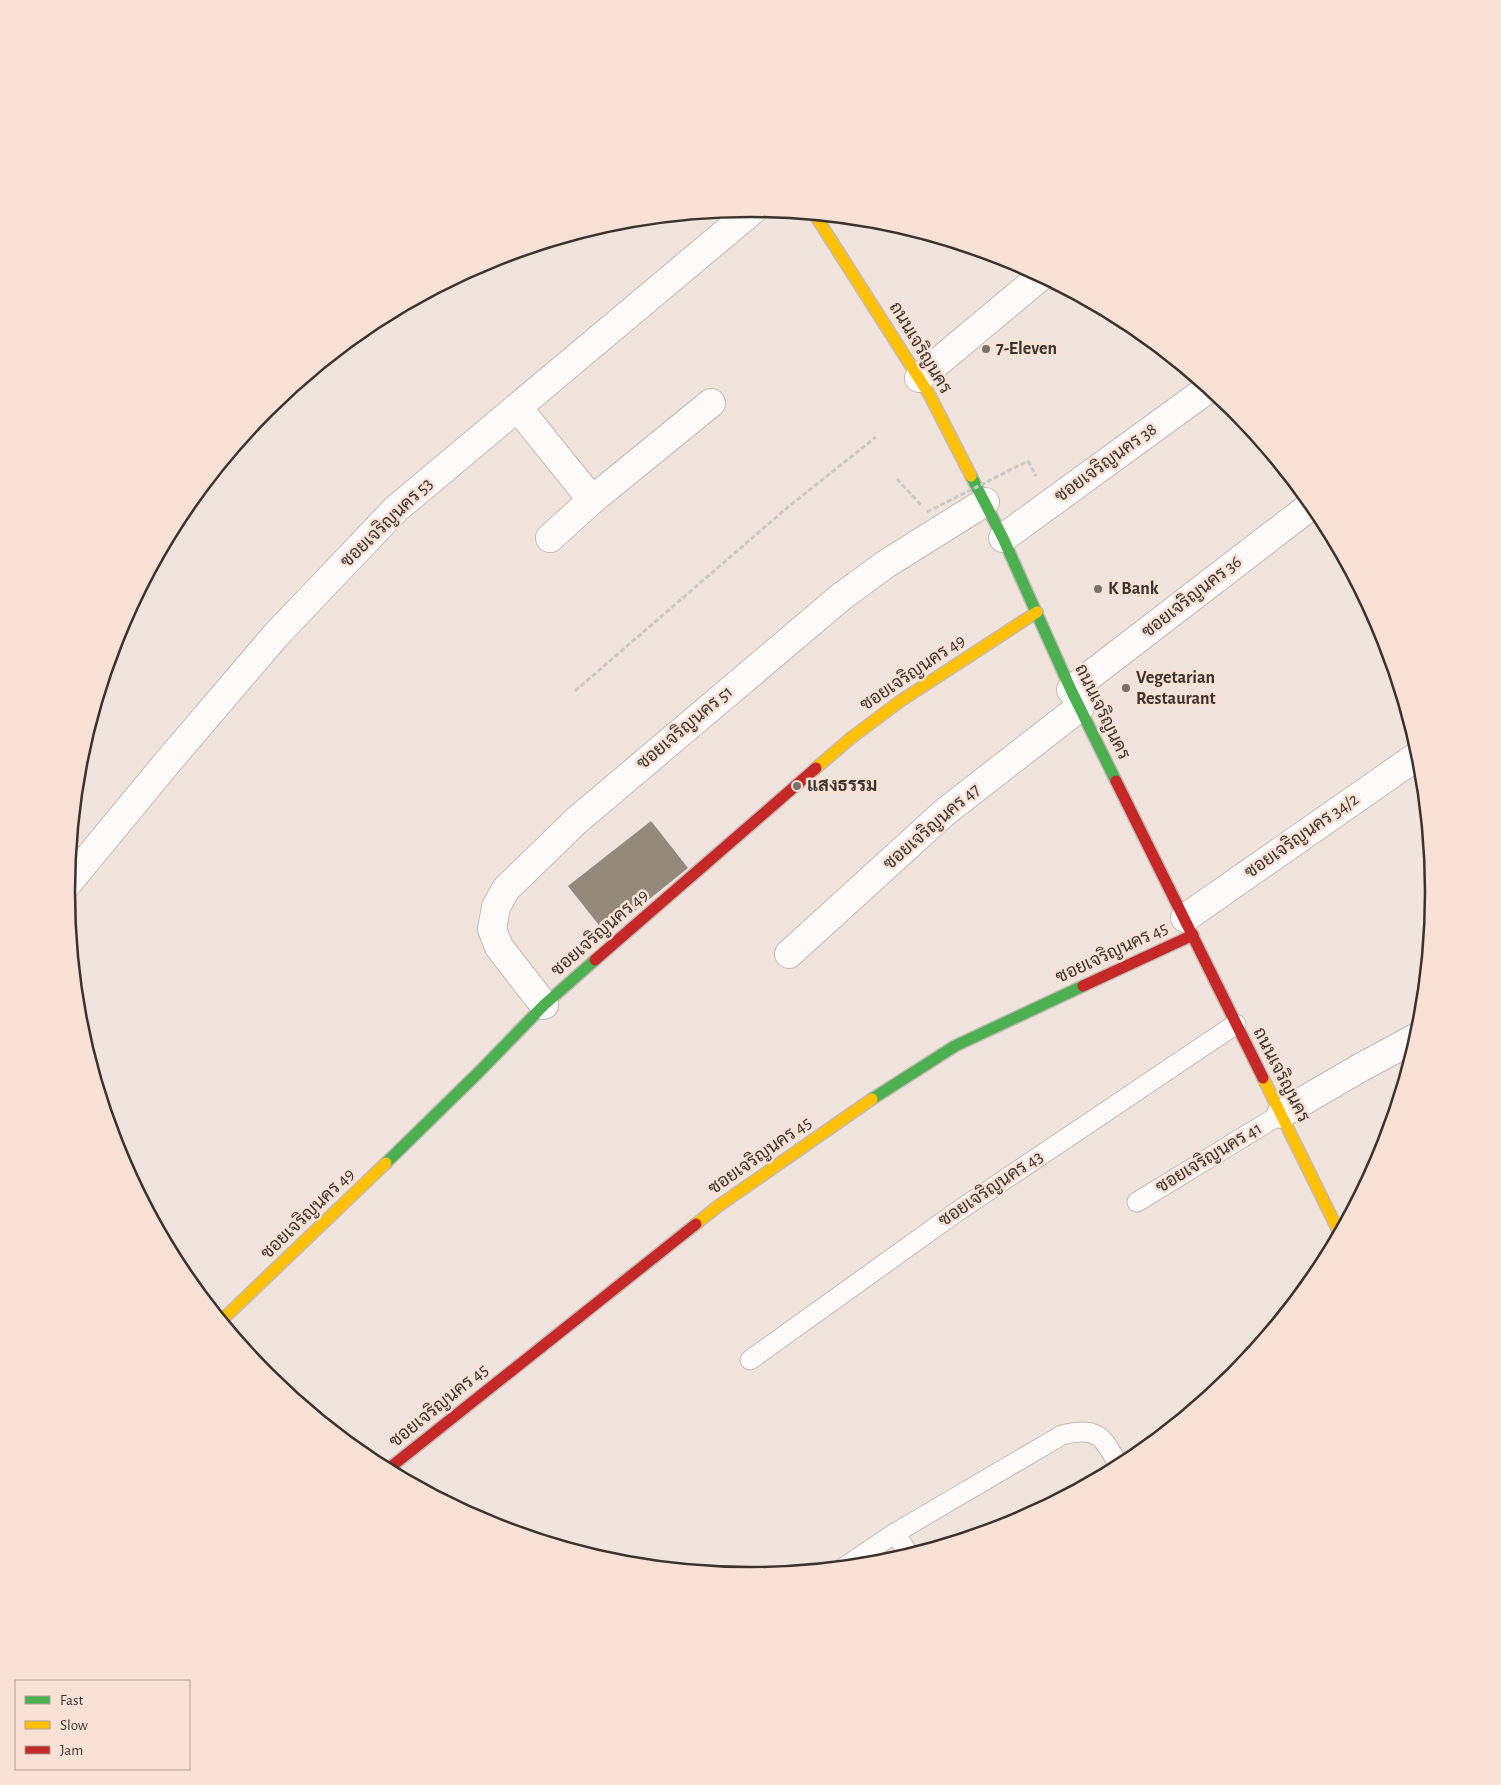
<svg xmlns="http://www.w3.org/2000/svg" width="1501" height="1785" font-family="'Alegreya Sans',Sarabun,sans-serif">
  <rect width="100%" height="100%" fill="#f1e4dd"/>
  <path fill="#95897c" d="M 651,821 L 688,868 L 606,934 L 568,886 Z"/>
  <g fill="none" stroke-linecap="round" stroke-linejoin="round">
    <defs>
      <g id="lane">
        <path d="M 1137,1202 L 1281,1114"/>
        <path d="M 750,1360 L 958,1211 L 1236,1024"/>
        <path d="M 895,1533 L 910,1556"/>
        <path d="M 843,1568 L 895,1533 L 1062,1435 C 1100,1426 1102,1437 1120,1467"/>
      </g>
      <g id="street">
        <path d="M 919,378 L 1041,276"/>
        <path d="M 518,408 L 592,500"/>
        <path d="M 550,538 L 592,500 L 711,403"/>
        <path d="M 1003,538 L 1209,388"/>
        <path d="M 1071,690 L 1313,504"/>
        <path d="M 67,884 L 166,764 L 276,635 L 396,509 L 754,209"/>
        <path d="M 1185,918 L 1420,754"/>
        <path d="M 789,954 L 945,812 L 1080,707"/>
        <path d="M 544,1005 L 499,947 L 492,929 L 496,907 L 506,889 L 576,821 L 841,597 L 886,564 L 985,502"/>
        <path d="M 1281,1114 L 1358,1069 L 1419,1036"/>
      </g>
      <g id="fast">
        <path d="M 971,476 L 1003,538 L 1071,690 L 1116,781"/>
        <path d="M 872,1099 L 955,1046 L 1083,986"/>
        <path d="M 386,1163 L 479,1072 L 544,1005 L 595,960"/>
      </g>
      <g id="slow">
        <path d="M 815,215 L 929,394 L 971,476"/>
        <path d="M 816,768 L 851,738 L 899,702 L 1037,612"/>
        <path d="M 1263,1078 L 1340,1234"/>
        <path d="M 696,1224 L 717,1207 L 872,1099"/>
        <path d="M 221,1321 L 386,1163"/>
      </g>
      <g id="jam">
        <path d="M 1116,781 L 1263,1078"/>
        <path d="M 595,960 L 816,768"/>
        <path d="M 1083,986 L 1193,935"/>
        <path d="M 387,1470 L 696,1224"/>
      </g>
    </defs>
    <use href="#lane" stroke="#c4bab5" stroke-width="21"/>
    <use href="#street" stroke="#c4bab5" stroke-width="30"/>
    <use href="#fast" stroke="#c4bab5" stroke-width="14"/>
    <use href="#slow" stroke="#c4bab5" stroke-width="14"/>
    <use href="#jam" stroke="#c4bab5" stroke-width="14"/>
    <g stroke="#ccc8c6" stroke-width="3" stroke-dasharray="5 2.5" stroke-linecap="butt">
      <path d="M 1028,461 L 1036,476"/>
      <path d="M 897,479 L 921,505"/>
      <path d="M 575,691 L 788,507 L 876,437"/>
    </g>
    <use href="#lane" stroke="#fdfbfa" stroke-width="19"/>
    <use href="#street" stroke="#fdfbfa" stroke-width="28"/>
    <use href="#fast" stroke="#4caf50" stroke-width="11"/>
    <use href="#slow" stroke="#ffc107" stroke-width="11"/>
    <use href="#jam" stroke="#c62828" stroke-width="11"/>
    <path stroke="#ccc8c6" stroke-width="3" stroke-dasharray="5 2.5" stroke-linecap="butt" d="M 927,512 L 1028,461"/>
  </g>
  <g fill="#7b716b" stroke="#f9e2d5" stroke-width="2">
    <circle cx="986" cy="349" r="5"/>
    <circle cx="1098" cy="589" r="5"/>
    <circle cx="1126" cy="688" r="5"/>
    <circle cx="797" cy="786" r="5"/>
  </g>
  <g text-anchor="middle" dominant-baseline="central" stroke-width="5" stroke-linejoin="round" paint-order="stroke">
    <g font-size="18" fill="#3c332e" stroke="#f9e2d5">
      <text transform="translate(920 348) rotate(59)">ถนนเจริญนคร</text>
      <text transform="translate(1106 463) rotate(-36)">ซอยเจริญนคร 38</text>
      <text transform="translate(387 523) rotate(-44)">ซอยเจริญนคร 53</text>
      <text transform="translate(1192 597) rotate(-38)">ซอยเจริญนคร 36</text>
      <text transform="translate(913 673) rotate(-34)">ซอยเจริญนคร 49</text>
      <text transform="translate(1102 712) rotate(64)">ถนนเจริญนคร</text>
      <text transform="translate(685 728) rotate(-40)">ซอยเจริญนคร 51</text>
      <text transform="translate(932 827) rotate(-41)">ซอยเจริญนคร 47</text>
      <text transform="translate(1302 836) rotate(-35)">ซอยเจริญนคร 34/2</text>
      <text transform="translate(600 933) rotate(-41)">ซอยเจริญนคร 49</text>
      <text transform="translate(1112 953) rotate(-25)">ซอยเจริญนคร 45</text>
      <text transform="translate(1281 1075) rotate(63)">ถนนเจริญนคร</text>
      <text transform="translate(760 1156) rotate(-35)">ซอยเจริญนคร 45</text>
      <text transform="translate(1209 1158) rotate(-31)">ซอยเจริญนคร 41</text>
      <text transform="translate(991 1189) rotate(-34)">ซอยเจริญนคร 43</text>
      <text transform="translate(308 1214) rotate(-44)">ซอยเจริญนคร 49</text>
      <text transform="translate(439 1406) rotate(-39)">ซอยเจริญนคร 45</text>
    </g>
    <g font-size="18" font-weight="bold" fill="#3c332e" stroke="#f9e2d5" text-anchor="start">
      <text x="996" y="349">7-Eleven</text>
      <text x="1108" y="589">K Bank</text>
      <text x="1136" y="678">Vegetarian<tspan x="1136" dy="21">Restaurant</tspan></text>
      <text x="807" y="786">แสงธรรม</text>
    </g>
  </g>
  <path d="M0 0H1501V1785H0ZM75 892a675 675 0 1 1 1350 0a675 675 0 1 1-1350 0Z" fill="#f9e2d5" fill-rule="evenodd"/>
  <path fill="none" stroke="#3c332e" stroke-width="2.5" d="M75 892a675 675 0 1 1 1350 0a675 675 0 1 1-1350 0Z"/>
  <rect x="15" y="1680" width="175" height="90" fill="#f9e2d5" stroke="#ad9c92"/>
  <rect x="25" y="1696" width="25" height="8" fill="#4caf50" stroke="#ad9c92"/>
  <text x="60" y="1705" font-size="15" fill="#3c332e">Fast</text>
  <rect x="25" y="1721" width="25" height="8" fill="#ffc107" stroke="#ad9c92"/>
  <text x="60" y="1730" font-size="15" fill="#3c332e">Slow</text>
  <rect x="25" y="1746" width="25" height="8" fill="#c62828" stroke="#ad9c92"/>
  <text x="60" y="1755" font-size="15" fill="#3c332e">Jam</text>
</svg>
